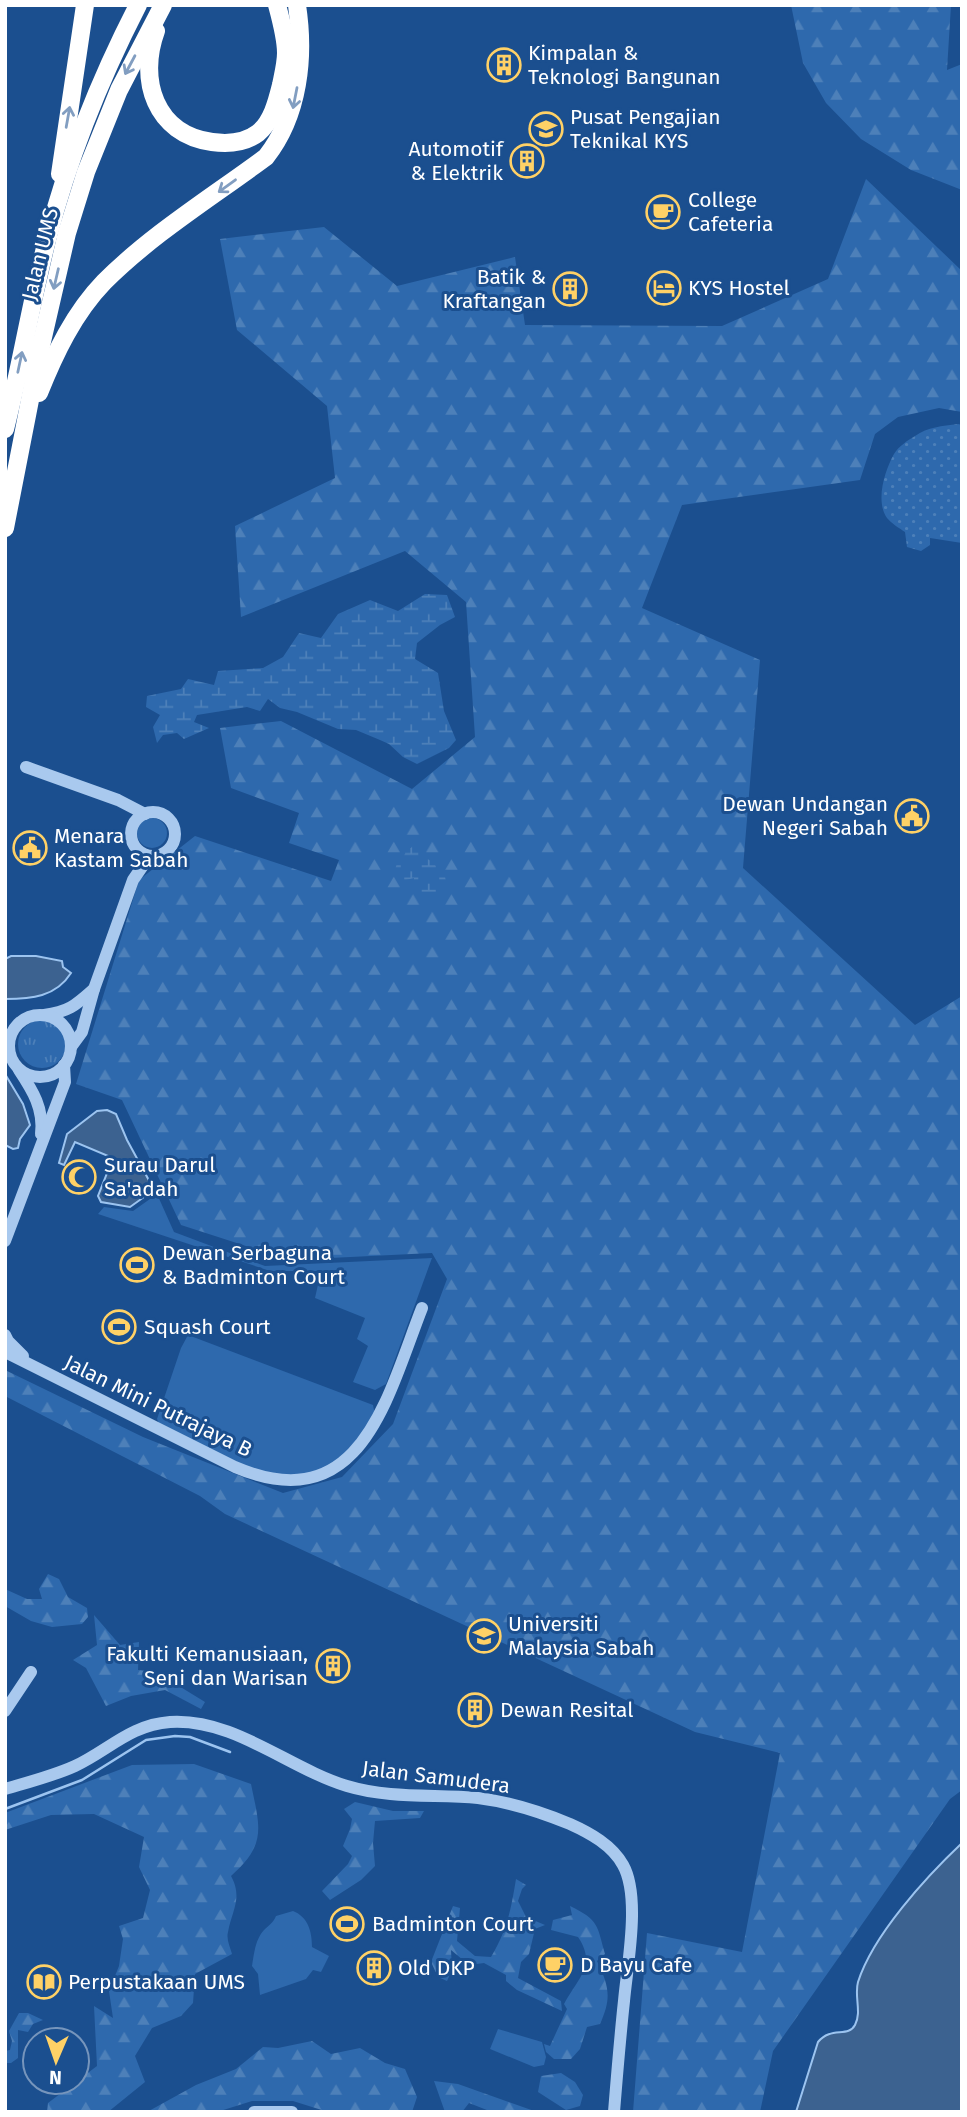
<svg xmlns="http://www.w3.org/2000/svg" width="967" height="2117" font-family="'Fira Sans',sans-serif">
  <defs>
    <pattern id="forest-firs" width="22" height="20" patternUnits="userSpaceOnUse" patternTransform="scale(1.75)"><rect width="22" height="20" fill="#2e69ad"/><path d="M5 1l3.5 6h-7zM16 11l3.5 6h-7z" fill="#4d80b9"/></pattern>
    <pattern id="wetland-marsh" width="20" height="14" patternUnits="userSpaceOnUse" patternTransform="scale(1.75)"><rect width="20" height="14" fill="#2e69ad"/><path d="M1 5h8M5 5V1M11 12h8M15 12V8" fill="none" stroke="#4d80b9"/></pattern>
    <pattern id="park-tufts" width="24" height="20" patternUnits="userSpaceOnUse" patternTransform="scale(1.75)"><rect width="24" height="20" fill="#2e69ad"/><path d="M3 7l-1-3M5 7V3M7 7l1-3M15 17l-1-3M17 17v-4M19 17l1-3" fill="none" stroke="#4d80b9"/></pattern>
    <pattern id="garden-dots" width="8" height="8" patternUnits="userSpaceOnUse" patternTransform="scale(1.75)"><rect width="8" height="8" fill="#2e69ad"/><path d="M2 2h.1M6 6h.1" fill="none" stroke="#4d80b9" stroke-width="1.8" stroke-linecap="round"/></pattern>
  </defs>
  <rect width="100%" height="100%" fill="#1b4f8f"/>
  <g fill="#2e69ad">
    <circle cx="152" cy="833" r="15"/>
    <path d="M 157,1194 L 174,1232 L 265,1266 L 432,1258 L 386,1384 L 375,1390 L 353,1382 L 368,1346 L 357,1339 L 365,1318 L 315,1298 L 321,1271 L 270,1271 L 98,1214 L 104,1207 L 133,1211 Z"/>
    <path d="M 188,1335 L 373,1405 L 375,1415 C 366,1426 359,1440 349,1450 C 291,1508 218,1455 160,1426 L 157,1419 L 181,1348 Z"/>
    <path d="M 293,1911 C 308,1917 312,1931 312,1947 L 329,1956 L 321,1972 L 313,1970 L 306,1979 L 260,1995 L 258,1974 L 252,1966 C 254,1954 255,1940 264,1930 C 269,1925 273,1923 276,1916 Z"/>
    <path d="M 498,2029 L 542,2042 L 546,2057 L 544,2065 L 534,2067 L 490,2049 Z"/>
  </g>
  <g fill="url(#forest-firs)">
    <path d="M 791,5 L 951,5 L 947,70 L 962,64 L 962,190 L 911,170 L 861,139 L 826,103 L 803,63 Z"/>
    <path d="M 866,179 L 962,271 L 962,412 L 939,408 L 898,417 L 875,434 L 860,480 L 682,505 L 642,608 L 760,660 L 743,868 L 915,1025 L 962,996 L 962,1790 L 950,1799 L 773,2051 L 760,2112 L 633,2112 L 647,1933 L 742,1952 L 780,1753 L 695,1732 L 225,1514 L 200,1496 L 5,1396 L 5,1370 L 143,1437 L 283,1493 L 342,1477 L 393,1424 L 447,1279 L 432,1253 L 289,1260 L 181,1225 L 122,1100 L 76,1084 L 139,880 L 195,836 L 331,881 L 339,860 L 289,843 L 299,813 L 231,788 L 220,728 L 281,721 L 412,789 L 475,737 L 466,602 L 405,551 L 241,617 L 235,526 L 335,478 L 327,406 L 237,330 L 220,239 L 324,227 L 397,286 L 515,257 L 525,325 L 722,326 L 828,279 Z"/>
    <path d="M 48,1574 L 59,1579 L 68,1597 L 87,1608 L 88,1617 L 82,1624 L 52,1627 L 31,1621 L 5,1606 L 5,1589 L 27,1599 L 42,1599 L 39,1589 Z"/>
    <path d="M 94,1615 L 120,1645 L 139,1642 L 138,1670 L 156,1672 L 205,1702 L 201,1709 L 165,1690 L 131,1696 L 106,1706 L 86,1668 L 73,1660 L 97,1645 Z"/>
    <path d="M 194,1764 L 251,1784 C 260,1828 267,1844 231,1876 C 243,1898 232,1910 228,1932 C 226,1939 230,1947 232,1954 L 195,1974 L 193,2003 L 181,2016 L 152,2028 L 135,2056 L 145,2082 L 108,2112 L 47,2112 L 48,2103 L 97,2066 L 94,2006 L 113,2018 L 109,1991 L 119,1966 L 123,1939 L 119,1926 L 143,1918 L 150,1890 L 139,1867 L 144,1837 L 94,1814 L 51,1815 L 5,1830 L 5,1813 L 132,1765 Z"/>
    <path d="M 355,1802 L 393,1811 L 424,1811 L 420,1818 L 375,1821 L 373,1843 L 375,1866 L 361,1880 L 330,1900 L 322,1891 L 348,1864 L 352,1856 L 343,1846 L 350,1829 L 352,1819 L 344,1809 Z"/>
    <path d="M 516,1879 L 526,1885 L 522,1889 L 518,1901 L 526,1917 L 545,1925 L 535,1929 L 529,1954 L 521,1962 L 518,1978 L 561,2001 L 562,2011 L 517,1990 L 506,1981 L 506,1975 L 484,1963 L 469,1965 L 451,1950 L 452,1970 L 447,1981 L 438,1977 L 431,1962 L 453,1906 L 460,1908 L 457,1941 L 475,1956 L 491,1957 C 507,1930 511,1910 516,1879 Z"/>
    <path d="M 570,1906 C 599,1920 597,1925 605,1954 L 597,1961 C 609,1986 612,1998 600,2024 L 587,2027 L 580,2049 L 571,2059 L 554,2059 L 546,2052 L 544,2044 L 550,2046 L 567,2009 L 564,2004 C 578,1978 597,1965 578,1937 L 551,1930 L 553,1920 L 572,1915 Z"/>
    <path d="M 19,2013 L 28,2013 L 43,2020 L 33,2024 L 28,2032 L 18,2030 L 18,2058 L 11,2063 L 6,2063 L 5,2051 L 10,2050 L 12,2041 L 9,2031 Z"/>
    <path d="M 312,2041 L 331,2054 L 360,2048 L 385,2063 L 405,2069 L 417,2097 L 412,2112 L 328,2112 L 293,2101 L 252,2101 L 217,2112 L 147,2112 L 196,2085 L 236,2069 L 263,2047 L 278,2048 Z"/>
    <path d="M 561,2073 L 575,2082 L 583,2095 L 580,2106 L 566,2110 L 538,2092 L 541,2076 Z"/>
    <path d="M 434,2081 L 458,2084 L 537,2112 L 492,2112 L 469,2103 L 462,2112 L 445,2112 Z"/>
  </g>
  <g fill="url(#wetland-marsh)">
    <path d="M 425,594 L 447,595 L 455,617 L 440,625 L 417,643 L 415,659 L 438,673 L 444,711 L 456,740 L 449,748 L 417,764 L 403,757 L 389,744 L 380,740 L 356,730 L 338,729 L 297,712 L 280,708 L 268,699 L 260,711 L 247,707 L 197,715 L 194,722 L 209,728 L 184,739 L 177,733 L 163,735 L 157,743 L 153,727 L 160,715 L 146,707 L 147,696 L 181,689 L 188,679 L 214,685 L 218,671 L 263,668 L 283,657 L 299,633 L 321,638 L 338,614 L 370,600 L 398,611 Z"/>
    <path d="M 414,842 L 424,845 L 427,858 L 444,873 L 446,881 L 442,890 L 445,898 L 420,899 L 413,891 L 414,878 L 402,881 L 395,875 C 395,865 398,860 405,854 L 406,848 L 411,848 Z"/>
  </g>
  <circle fill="url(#park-tufts)" cx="42" cy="1044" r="24"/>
  <path fill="url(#garden-dots)" d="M 958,424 L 962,425 L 962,543 L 930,538 L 930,545 L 921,551 L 907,547 L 905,532 C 899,528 891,523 887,518 C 875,501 885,470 894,454 C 898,447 908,440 915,436 C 928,427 942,426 958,424 Z"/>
  <g fill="#3c6290" stroke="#9cc4f0" stroke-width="2">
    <path d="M 11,956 L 36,956 L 62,961 L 63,967 L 71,973 C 56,997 31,999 5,999 L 5,959 Z"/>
    <path d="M 5,1074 L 23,1104 L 30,1125 L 20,1139 L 18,1148 L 13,1149 L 5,1145 Z"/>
    <path d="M 107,1110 L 116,1114 L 127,1140 L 152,1186 L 151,1192 L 130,1207 L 101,1202 L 98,1196 L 113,1158 L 75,1142 L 64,1165 L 59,1163 L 67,1134 L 97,1111 Z"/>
    <path d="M 962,1843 L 962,2112 L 796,2112 L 818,2042 C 831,2026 848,2038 855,2025 C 862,2012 854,1996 858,1982 C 873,1935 926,1877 962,1843 Z"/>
  </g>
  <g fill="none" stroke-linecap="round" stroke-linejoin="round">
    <path stroke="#9cc4f0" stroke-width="2.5" d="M 5,1809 L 82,1780 L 146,1740 L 175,1736 L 190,1737 L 230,1752"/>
    <g stroke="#a9c9ee" stroke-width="12">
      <path d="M 26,767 L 118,800 L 145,814"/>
      <circle cx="153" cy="834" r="22"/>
      <path d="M 44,1015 C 69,1012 76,1005 94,989"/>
      <circle cx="40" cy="1046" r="31"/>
      <path d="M 71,1047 L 82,1032 L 94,989 L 133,880 L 144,864 L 156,856"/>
      <path d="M 19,1070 C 33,1091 44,1109 41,1134"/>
      <path d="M 5,1241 L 65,1082 L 64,1065"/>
      <path d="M 5,1335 L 8,1341 L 23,1356"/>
      <path d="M 5,1352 L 235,1467 C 361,1521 387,1397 422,1308"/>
      <path d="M 5,1711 L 31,1672"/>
      <path d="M 5,1789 C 29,1782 53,1776 75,1766 C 109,1750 130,1725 170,1722 C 234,1718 288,1768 347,1786 C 390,1799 435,1794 478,1798 C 510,1802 541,1812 570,1824 C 590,1833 612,1845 623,1865 C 641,1897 627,1966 624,2001 C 620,2038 617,2075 614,2112"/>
      <path d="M 254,2112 L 292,2112"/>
    </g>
    <g stroke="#fff" stroke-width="18">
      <path d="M 156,31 C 138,80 155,134 212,142 C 227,144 245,143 258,133 C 272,122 277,101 281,85 C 283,75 286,63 286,53 C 286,38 281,20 277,5"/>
      <path d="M 60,174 L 85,5"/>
      <path d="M 39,393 C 55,353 74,313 104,282 C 152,234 212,197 266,157 C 299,115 305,57 297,5"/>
      <path d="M 5,429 C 21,366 31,302 47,240 C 68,159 100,79 138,5"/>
      <path d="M 5,528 L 38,359 L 67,233 L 86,172 L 119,90 L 163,5"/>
    </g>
  </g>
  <defs><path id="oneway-shaft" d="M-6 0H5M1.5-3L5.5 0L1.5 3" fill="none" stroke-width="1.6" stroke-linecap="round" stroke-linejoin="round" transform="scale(1.75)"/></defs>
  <g stroke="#829ec1">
    <use href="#oneway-shaft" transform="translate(130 65) rotate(118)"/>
    <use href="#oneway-shaft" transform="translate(295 98) rotate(101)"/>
    <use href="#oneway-shaft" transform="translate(68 117) rotate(-80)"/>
    <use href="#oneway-shaft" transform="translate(227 186) rotate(144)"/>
    <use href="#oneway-shaft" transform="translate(56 279) rotate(103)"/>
    <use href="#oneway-shaft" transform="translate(20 362) rotate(-78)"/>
  </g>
  <defs>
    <symbol id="building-ring" viewBox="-11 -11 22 22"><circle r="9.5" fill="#1b4f8f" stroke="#ffd166" stroke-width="1.5"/><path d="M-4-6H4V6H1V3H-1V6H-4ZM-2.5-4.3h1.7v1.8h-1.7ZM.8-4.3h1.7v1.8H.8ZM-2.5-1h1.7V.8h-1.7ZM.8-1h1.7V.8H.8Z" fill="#ffd166"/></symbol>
    <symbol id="university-ring" viewBox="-11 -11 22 22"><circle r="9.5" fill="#1b4f8f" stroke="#ffd166" stroke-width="1.5"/><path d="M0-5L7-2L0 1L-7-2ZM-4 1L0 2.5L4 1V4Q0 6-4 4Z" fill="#ffd166"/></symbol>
    <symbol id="cafe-ring" viewBox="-11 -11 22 22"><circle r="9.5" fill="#1b4f8f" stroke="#ffd166" stroke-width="1.5"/><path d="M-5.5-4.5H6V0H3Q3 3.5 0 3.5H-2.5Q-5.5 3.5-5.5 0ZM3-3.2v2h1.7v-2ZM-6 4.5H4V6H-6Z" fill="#ffd166"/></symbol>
    <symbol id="hotel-ring" viewBox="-11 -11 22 22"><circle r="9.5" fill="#1b4f8f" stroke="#ffd166" stroke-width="1.5"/><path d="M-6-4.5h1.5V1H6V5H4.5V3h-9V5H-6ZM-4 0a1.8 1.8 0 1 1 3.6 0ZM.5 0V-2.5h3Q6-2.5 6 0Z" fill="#ffd166"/></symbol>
    <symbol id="civic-ring" viewBox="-11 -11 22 22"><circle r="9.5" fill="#1b4f8f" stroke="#ffd166" stroke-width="1.5"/><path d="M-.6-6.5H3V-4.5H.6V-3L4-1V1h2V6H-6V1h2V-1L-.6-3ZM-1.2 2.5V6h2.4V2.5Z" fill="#ffd166"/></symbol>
    <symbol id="mosque-ring" viewBox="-11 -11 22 22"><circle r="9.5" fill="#1b4f8f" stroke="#ffd166" stroke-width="1.5"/><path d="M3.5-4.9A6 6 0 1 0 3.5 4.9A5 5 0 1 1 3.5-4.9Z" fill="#ffd166"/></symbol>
    <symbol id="stadium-ring" viewBox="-11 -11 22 22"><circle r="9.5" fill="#1b4f8f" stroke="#ffd166" stroke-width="1.5"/><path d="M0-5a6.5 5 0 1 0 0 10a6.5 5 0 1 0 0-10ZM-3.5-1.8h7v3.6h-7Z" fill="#ffd166"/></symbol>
    <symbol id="library-ring" viewBox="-11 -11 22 22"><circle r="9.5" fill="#1b4f8f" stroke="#ffd166" stroke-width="1.5"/><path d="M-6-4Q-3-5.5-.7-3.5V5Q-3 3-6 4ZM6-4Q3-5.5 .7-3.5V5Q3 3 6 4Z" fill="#ffd166"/></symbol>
  </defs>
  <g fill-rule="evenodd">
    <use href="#building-ring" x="485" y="46" width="38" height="38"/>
    <use href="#university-ring" x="527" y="110" width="38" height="38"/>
    <use href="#building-ring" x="508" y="142" width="38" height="38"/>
    <use href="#cafe-ring" x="644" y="193" width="38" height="38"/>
    <use href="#hotel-ring" x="645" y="269" width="38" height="38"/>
    <use href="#building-ring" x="551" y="270" width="38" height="38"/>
    <use href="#civic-ring" x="893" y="797" width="38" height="38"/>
    <use href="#civic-ring" x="11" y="829" width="38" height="38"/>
    <use href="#mosque-ring" x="60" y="1158" width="38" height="38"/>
    <use href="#stadium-ring" x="118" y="1246" width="38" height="38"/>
    <use href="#stadium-ring" x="100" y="1308" width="38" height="38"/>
    <use href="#university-ring" x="465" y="1617" width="38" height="38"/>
    <use href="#building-ring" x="314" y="1647" width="38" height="38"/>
    <use href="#building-ring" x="456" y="1691" width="38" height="38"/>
    <use href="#stadium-ring" x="328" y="1905" width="38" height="38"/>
    <use href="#cafe-ring" x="536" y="1946" width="38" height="38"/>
    <use href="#building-ring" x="355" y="1949" width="38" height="38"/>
    <use href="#library-ring" x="25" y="1963" width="38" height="38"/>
  </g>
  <g text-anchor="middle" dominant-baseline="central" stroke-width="6" stroke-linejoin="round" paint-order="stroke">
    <g font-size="21" fill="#fff" stroke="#1b4f8f" text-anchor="start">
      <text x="528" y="53">Kimpalan &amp;<tspan x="528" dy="24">Teknologi Bangunan</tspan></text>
      <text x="570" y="117">Pusat Pengajian<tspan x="570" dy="24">Teknikal KYS</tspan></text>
      <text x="503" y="149" text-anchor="end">Automotif<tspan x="503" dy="24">&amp; Elektrik</tspan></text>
      <text x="688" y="200">College<tspan x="688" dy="24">Cafeteria</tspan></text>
      <text x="546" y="277" text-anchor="end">Batik &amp;<tspan x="546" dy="24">Kraftangan</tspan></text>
      <text x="688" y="288">KYS Hostel</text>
      <text x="888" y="804" text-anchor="end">Dewan Undangan<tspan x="888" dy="24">Negeri Sabah</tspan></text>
      <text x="54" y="836">Menara<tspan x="54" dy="24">Kastam Sabah</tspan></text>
      <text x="104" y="1165">Surau Darul<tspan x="104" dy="24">Sa'adah</tspan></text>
      <text x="162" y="1253">Dewan Serbaguna<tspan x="162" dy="24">&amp; Badminton Court</tspan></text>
      <text x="144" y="1327">Squash Court</text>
      <text x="508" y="1624">Universiti<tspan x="508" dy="24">Malaysia Sabah</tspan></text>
      <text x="308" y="1654" text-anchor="end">Fakulti Kemanusiaan,<tspan x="308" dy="24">Seni dan Warisan</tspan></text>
      <text x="500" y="1710">Dewan Resital</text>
      <text x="372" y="1924">Badminton Court</text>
      <text x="580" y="1965">D Bayu Cafe</text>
      <text x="398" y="1968">Old DKP</text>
      <text x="68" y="1982">Perpustakaan UMS</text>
    </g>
    <g font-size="21" fill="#fff" stroke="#1b4f8f">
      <text transform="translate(40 254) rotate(-76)">Jalan UMS</text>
      <text transform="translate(158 1406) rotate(26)">Jalan Mini Putrajaya B</text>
      <text transform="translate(436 1777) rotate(7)">Jalan Samudera</text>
    </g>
  </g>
  <rect width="967" height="2117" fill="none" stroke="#ffffff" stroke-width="14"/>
  <g transform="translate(56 2061) rotate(182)"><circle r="33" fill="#1b4f8f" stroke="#7695bc" stroke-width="2"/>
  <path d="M0-5L12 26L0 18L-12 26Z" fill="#ffd166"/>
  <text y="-10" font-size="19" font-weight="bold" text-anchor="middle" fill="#ffffff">N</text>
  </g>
</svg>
